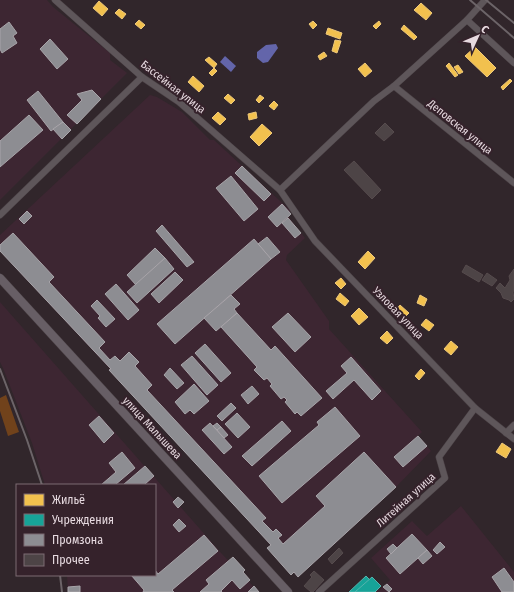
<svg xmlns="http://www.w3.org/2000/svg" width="514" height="592" font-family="'Fira Sans Condensed',sans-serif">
  <rect width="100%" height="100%" fill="#31262b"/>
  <g fill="#3d2632">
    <path d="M 0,0 L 47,0 L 53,7 L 110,53 L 110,60 L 127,73 L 0,200 Z"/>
    <path d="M 150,95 L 157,97 L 182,112 L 210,140 L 214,140 L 291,211 L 287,215 L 305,238 L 287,255 L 286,260 L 329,321 L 329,329 L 422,432 L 418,436 L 431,451 L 396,487 L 298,577 L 294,572 L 291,575 L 271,545 L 109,370 L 110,369 L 0,251 L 0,235 Z"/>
    <path d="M 0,302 L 222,554 L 259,592 L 68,592 L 67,575 L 155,575 L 155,485 L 45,485 L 32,443 L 3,368 L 0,362 Z"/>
    <path d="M 461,506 L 514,572 L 514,592 L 349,592 L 366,576 L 380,590 L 390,580 L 371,558 L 412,521 L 427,536 Z"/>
  </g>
  <path fill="#71421b" d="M 6,395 L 19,432 L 8,436 L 0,411 L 0,398 Z"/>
  <g fill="#6365aa">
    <path d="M 276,44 L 278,48 L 268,62 L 263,63 L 257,58 L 257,52 L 266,45 Z"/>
    <path d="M 225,56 L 236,66 L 231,72 L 220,62 Z"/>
  </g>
  <g fill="#f2c14e" stroke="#eec87a">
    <path d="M 99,1 L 108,9 L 102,16 L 93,8 Z"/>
    <path d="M 421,3 L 432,13 L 426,20 L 414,10 Z"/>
    <path d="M 119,9 L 126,14 L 122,19 L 115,13 Z"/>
    <path d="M 139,20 L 145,25 L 141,29 L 135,24 Z"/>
    <path d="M 313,21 L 317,25 L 313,29 L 309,24 Z"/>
    <path d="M 379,21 L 381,24 L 376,29 L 373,26 Z"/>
    <path d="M 404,25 L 417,37 L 414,40 L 401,29 Z"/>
    <path d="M 328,28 L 342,33 L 340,39 L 326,34 Z"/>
    <path d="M 335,40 L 341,41 L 337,53 L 332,51 Z"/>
    <path d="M 475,47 L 496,68 L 487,77 L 465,56 Z"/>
    <path d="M 324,52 L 327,56 L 320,60 L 318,56 Z"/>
    <path d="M 209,57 L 217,64 L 214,68 L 205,60 Z"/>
    <path d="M 365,63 L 372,71 L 365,77 L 358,69 Z"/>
    <path d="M 449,63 L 458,75 L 455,77 L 446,66 Z"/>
    <path d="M 458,65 L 463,72 L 459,74 L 454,67 Z"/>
    <path d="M 214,68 L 217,71 L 212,76 L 209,73 Z"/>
    <path d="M 193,76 L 204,86 L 199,92 L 188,82 Z"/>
    <path d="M 510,79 L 512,81 L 503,90 L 501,87 Z"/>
    <path d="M 228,94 L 235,100 L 231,104 L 224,98 Z"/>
    <path d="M 260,95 L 264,98 L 259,103 L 256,100 Z"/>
    <path d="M 274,101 L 278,105 L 274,110 L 269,106 Z"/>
    <path d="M 218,112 L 226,119 L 220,125 L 212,118 Z"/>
    <path d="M 256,112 L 257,118 L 249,120 L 248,114 Z"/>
    <path d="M 262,124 L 272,133 L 259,146 L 250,137 Z"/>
    <path d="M 368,251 L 375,258 L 365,269 L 358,262 Z"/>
    <path d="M 341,278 L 346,284 L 341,289 L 335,283 Z"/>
    <path d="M 340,293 L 349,301 L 345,306 L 336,299 Z"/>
    <path d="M 420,295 L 427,299 L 424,306 L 417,303 Z"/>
    <path d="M 400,305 L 409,313 L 404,318 L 396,310 Z"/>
    <path d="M 359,308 L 368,317 L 359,325 L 351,316 Z"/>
    <path d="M 426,319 L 434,325 L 429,331 L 421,325 Z"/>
    <path d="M 387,331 L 393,338 L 387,344 L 380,338 Z"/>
    <path d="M 451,341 L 458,347 L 451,355 L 444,349 Z"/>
    <path d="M 421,369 L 425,373 L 419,380 L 415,376 Z"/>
    <path d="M 502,443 L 511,449 L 506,458 L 496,452 Z"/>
  </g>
  <g fill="#17a398" stroke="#55b3ad">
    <path d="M 366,576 L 376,586 L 370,592 L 349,592 Z"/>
    <path d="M 372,577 L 381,586 L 375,592 L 355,592 Z"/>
  </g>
  <g fill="#8d8d92" stroke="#a8a4a9">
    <path d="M 9,22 L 17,33 L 13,36 L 17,43 L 2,53 L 0,49 L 0,29 Z"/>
    <path d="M 50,39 L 68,59 L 57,69 L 40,49 Z"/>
    <path d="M 92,90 L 101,99 L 77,124 L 67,115 L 82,100 L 77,94 Z"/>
    <path d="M 38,91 L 63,122 L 51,131 L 27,100 Z"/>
    <path d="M 29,115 L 43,130 L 0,167 L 0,141 Z"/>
    <path d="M 63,122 L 71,130 L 62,139 L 53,129 Z"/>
    <path d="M 242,166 L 271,194 L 264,201 L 235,173 Z"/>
    <path d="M 231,176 L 258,209 L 244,221 L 216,188 Z"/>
    <path d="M 282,204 L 291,214 L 277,227 L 268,217 Z"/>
    <path d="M 27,211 L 32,216 L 24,224 L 19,219 Z"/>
    <path d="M 288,218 L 301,233 L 295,238 L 282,223 Z"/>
    <path d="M 162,225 L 194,262 L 187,267 L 156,231 Z"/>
    <path d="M 13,233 L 54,277 L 49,282 L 105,342 L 99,348 L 110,360 L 115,356 L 120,361 L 129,352 L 139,362 L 135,366 L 152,385 L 147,390 L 266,518 L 262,521 L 273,532 L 276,529 L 282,535 L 278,538 L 283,544 L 325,506 L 316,496 L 364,452 L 396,487 L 298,577 L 294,572 L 291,575 L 267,548 L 271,545 L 109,370 L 111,369 L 0,251 L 0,245 Z"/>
    <path d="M 267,237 L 280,252 L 271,259 L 258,244 Z"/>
    <path d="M 254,239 L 271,259 L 175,344 L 157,324 Z"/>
    <path d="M 155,248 L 165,258 L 136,285 L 127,275 Z"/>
    <path d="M 165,258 L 174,269 L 137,303 L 127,292 Z"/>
    <path d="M 175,272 L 183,280 L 159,303 L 151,294 Z"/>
    <path d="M 116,284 L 139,310 L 128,320 L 105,294 Z"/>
    <path d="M 231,295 L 240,304 L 234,309 L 237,313 L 216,331 L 204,318 Z"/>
    <path d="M 97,300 L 115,319 L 106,327 L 98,318 L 100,316 L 91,306 Z"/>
    <path d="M 237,313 L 271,350 L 275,346 L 322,398 L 301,416 L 297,412 L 295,414 L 285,402 L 287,400 L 284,397 L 281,399 L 270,386 L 272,384 L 267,378 L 264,380 L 254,370 L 257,367 L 221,327 Z"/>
    <path d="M 288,313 L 311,337 L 295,352 L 272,327 Z"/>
    <path d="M 205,344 L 231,373 L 221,382 L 195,353 Z"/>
    <path d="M 192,356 L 218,385 L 207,395 L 181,365 Z"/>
    <path d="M 351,357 L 381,391 L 372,400 L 354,380 L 333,399 L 326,391 L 347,373 L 341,366 Z"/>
    <path d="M 170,368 L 184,383 L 177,389 L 164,375 Z"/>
    <path d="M 194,384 L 209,401 L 194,414 L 190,410 L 185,414 L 175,402 Z"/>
    <path d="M 252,386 L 259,394 L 248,404 L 241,395 Z"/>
    <path d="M 231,403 L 236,408 L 222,421 L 217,416 Z"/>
    <path d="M 335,407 L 360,436 L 282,503 L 259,476 L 319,425 L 317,422 Z"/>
    <path d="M 237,413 L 250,427 L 238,438 L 225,424 Z"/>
    <path d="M 99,416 L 114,433 L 104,443 L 89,425 Z"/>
    <path d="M 282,421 L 291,431 L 252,466 L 242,456 Z"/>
    <path d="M 210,423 L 232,447 L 224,454 L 202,430 Z"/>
    <path d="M 217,423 L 221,427 L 217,430 L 213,426 Z"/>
    <path d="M 221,427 L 228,435 L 224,438 L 217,430 Z"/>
    <path d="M 418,436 L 427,446 L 403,467 L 394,457 Z"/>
    <path d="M 122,452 L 135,468 L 115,485 L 101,485 L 116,472 L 109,463 Z"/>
    <path d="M 145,466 L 154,476 L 144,485 L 123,485 Z"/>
    <path d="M 178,497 L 184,502 L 178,508 L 173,502 Z"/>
    <path d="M 179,519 L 186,526 L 179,532 L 173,525 Z"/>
    <path d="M 412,534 L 427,550 L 400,574 L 386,558 Z"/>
    <path d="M 204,535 L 218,551 L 172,590 L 174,592 L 143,592 L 144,590 L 131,575 L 155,575 L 155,570 L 158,574 Z"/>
    <path d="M 440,542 L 445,547 L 437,554 L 433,550 Z"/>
    <path d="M 393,544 L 397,548 L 391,554 L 387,549 Z"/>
    <path d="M 427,550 L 432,556 L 423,564 L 418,558 Z"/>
    <path d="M 233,557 L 245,570 L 243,572 L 250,580 L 240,589 L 232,580 L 221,591 L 222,592 L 200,592 L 209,584 L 206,580 Z"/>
    <path d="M 504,568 L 514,582 L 514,592 L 502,592 L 492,577 Z"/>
    <path d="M 387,584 L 392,589 L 389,592 L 383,587 Z"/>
    <path d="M 80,586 L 80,592 L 68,592 L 68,587 Z"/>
    <path d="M 254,586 L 259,592 L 248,592 Z"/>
  </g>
  <g fill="#4d4446" stroke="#564b4d">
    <path d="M 385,123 L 394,132 L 384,141 L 375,133 Z"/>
    <path d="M 354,161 L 381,190 L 372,199 L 344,170 Z"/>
    <path d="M 466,265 L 483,275 L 479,282 L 462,272 Z"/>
    <path d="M 514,269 L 514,290 L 513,292 L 514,299 L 511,302 L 509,300 L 503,298 L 501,293 L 496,288 L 500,283 L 505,288 L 510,280 L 509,276 Z"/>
    <path d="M 487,273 L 497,280 L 492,286 L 482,280 Z"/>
    <path d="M 339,548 L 343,553 L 332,564 L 328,559 Z"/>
    <path d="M 314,571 L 324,580 L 313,592 L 311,592 L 304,586 L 312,577 L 310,575 Z"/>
  </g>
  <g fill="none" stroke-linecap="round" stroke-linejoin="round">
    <defs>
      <g id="street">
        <path d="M 55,0 L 142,77 L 179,102 L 280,190 L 315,241 L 475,408 L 514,439"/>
        <path d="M 467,20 L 514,63"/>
        <path d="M 394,86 L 467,20 L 485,0"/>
        <path d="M 280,190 L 374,101 L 394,86 L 514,183"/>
        <path d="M 0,215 L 142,77"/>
        <path d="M 506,433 L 514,425"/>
        <path d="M 319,592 L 445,478 L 439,457 L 475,408"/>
      </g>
      <path id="secondary" d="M 0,278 L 288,592"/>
    </defs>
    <use href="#street" stroke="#4d4448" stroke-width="7"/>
    <use href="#secondary" stroke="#4d4448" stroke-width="9"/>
    <use href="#street" stroke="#5e565a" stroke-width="6"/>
    <use href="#secondary" stroke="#675e65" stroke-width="8"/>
    <g stroke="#6c6468" stroke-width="2">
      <path d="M 470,0 L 514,38"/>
      <path d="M 486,0 L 514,23"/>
      <path d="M 0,369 L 27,440 L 42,485"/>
      <path d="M 60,575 L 62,592"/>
    </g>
  </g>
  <g text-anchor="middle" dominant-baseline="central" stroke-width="4" stroke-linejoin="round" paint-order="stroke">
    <g font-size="11" fill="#e6d9df" stroke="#35222b">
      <text transform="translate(173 87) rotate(38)">Бассейная улица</text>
      <text transform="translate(460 127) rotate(39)">Деповская улица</text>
      <text transform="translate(398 313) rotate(46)">Узловая улица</text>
      <text transform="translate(152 428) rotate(47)">улица Малышева</text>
      <text transform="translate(406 500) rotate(-42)">Литейная улица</text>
    </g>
  </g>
  <rect x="16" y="484" width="140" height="92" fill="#35222b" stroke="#7c6b73"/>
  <rect x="24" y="494" width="20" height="12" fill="#f2c14e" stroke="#7c6b73"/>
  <text x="52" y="504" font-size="12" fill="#e6d9df">Жильё</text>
  <rect x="24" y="514" width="20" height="12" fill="#17a398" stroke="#7c6b73"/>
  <text x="52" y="524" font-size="12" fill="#e6d9df">Учреждения</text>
  <rect x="24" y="534" width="20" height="12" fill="#8d8d92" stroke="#7c6b73"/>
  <text x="52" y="544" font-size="12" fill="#e6d9df">Промзона</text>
  <rect x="24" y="554" width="20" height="12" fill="#4d4446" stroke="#7c6b73"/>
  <text x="52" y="564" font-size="12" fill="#e6d9df">Прочее</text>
  <g transform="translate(478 36) rotate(46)" stroke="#35222b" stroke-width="3" paint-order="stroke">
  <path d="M0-3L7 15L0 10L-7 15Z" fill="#e6d9df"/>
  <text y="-6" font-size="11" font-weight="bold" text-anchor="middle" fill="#e6d9df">С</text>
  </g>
</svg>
